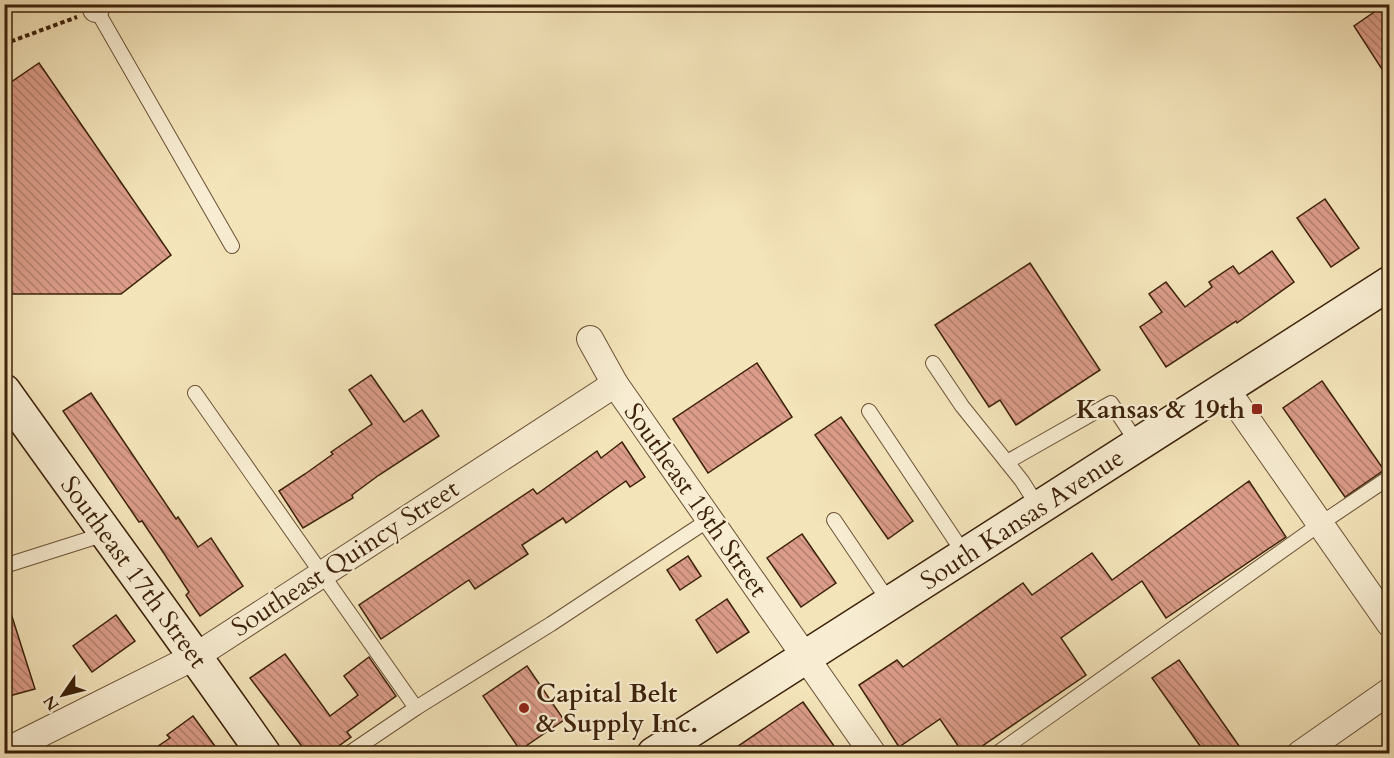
<svg xmlns="http://www.w3.org/2000/svg" width="1394" height="758" font-family="Cardo,serif">
  <defs>
    <pattern id="building-back-hatch" width="6" height="6" patternUnits="userSpaceOnUse" patternTransform="scale(1.5)"><rect width="6" height="6" fill="#db9c89"/><path d="M-1 5l2 2M0 0l6 6M5-1l2 2" fill="none" stroke="#b37f6e"/></pattern>
  </defs>
  <rect width="100%" height="100%" fill="#f4e4ba"/>
  <filter id="stains"><feTurbulence type="fractalNoise" baseFrequency=".00333" numOctaves="4"/><feColorMatrix values="0 0 0 0 .2 0 0 0 0 .09 0 0 0 0 .02 0 0 0 .5 -.17"/></filter>
  <radialGradient id="worn" r=".72"><stop offset=".6" stop-color="#630" stop-opacity="0"/><stop offset="1" stop-color="#630" stop-opacity=".3"/></radialGradient>
  <g fill="url(#building-back-hatch)" stroke="#3d220a" stroke-width="1.5">
    <path d="M 1386,4 L 1389,4 L 1389,80 L 1354,26 Z"/>
    <path d="M 39,63 L 171,255 L 121,294 L 4,294 L 4,87 Z"/>
    <path d="M 1325,199 L 1359,248 L 1331,267 L 1297,218 Z"/>
    <path d="M 1272,251 L 1294,282 L 1237,323 L 1236,321 L 1166,367 L 1140,327 L 1162,312 L 1149,294 L 1166,282 L 1185,307 L 1212,287 L 1209,282 L 1233,266 L 1239,274 Z"/>
    <path d="M 1030,263 L 1100,370 L 1016,425 L 1000,400 L 989,407 L 935,325 Z"/>
    <path d="M 757,363 L 792,417 L 708,473 L 673,419 Z"/>
    <path d="M 371,375 L 404,422 L 422,410 L 439,436 L 379,475 L 352,495 L 353,498 L 303,528 L 279,491 L 305,474 L 333,454 L 331,452 L 372,424 L 349,390 Z"/>
    <path d="M 1322,381 L 1384,470 L 1345,497 L 1283,408 Z"/>
    <path d="M 91,393 L 176,519 L 178,517 L 198,547 L 211,538 L 243,586 L 200,616 L 186,595 L 189,592 L 165,555 L 142,521 L 139,522 L 63,411 Z"/>
    <path d="M 841,417 L 913,521 L 888,539 L 815,435 Z"/>
    <path d="M 622,442 L 645,477 L 630,487 L 626,481 L 566,523 L 563,518 L 522,545 L 528,554 L 475,589 L 469,580 L 381,639 L 359,605 L 533,489 L 537,494 L 597,451 L 601,458 Z"/>
    <path d="M 1249,481 L 1286,537 L 1166,618 L 1142,581 L 1061,638 L 1086,675 L 972,753 L 963,753 L 940,719 L 899,747 L 859,685 L 897,660 L 903,667 L 1023,583 L 1032,595 L 1092,553 L 1112,580 Z"/>
    <path d="M 802,534 L 836,583 L 801,607 L 767,558 Z"/>
    <path d="M 688,556 L 701,576 L 680,590 L 667,570 Z"/>
    <path d="M 727,599 L 749,632 L 717,653 L 696,620 Z"/>
    <path d="M 8,604 L 35,689 L 9,696 L 4,680 L 4,605 Z"/>
    <path d="M 116,615 L 135,641 L 92,672 L 73,646 Z"/>
    <path d="M 285,654 L 330,716 L 358,695 L 344,676 L 369,657 L 396,696 L 347,732 L 351,737 L 329,753 L 307,753 L 250,678 Z"/>
    <path d="M 1179,660 L 1244,753 L 1205,753 L 1152,678 Z"/>
    <path d="M 527,666 L 564,720 L 520,750 L 483,696 Z"/>
    <path d="M 803,702 L 839,753 L 728,753 Z"/>
    <path d="M 193,716 L 220,753 L 148,753 L 170,738 L 167,735 Z"/>
  </g>
  <g fill="none" stroke-linecap="round" stroke-linejoin="round">
    <defs>
      <g id="lane">
        <path d="M 96,9 L 232,246"/>
        <path d="M 933,363 L 962,406 L 1022,481 L 1039,508"/>
        <path d="M 195,393 L 416,708"/>
        <path d="M 869,411 L 965,555"/>
        <path d="M 1007,462 L 1111,403 L 1138,444"/>
        <path d="M 834,520 L 890,603"/>
        <path d="M 4,566 L 105,534"/>
        <path d="M 348,754 L 416,708 L 551,624 L 710,519"/>
        <path d="M 996,754 L 1320,524 L 1390,477"/>
      </g>
      <g id="street">
        <path d="M 94,4 L 96,9"/>
        <path d="M 590,339 L 615,384 L 873,754"/>
        <path d="M 1226,389 L 1390,624"/>
        <path d="M 4,752 L 196,656 L 615,384"/>
        <path d="M 1300,754 L 1390,691"/>
      </g>
      <g id="secondary">
        <path d="M 4,391 C 90,512 179,632 264,754"/>
        <path d="M 654,754 L 1390,283"/>
      </g>
    </defs>
    <use href="#lane" stroke="#6b5236" stroke-width="16"/>
    <use href="#street" stroke="#6b5236" stroke-width="28"/>
    <use href="#secondary" stroke="#3d220a" stroke-width="36"/>
    <path stroke="#3d220a" stroke-width="4" stroke-dasharray="4.5 3" stroke-linecap="butt" d="M 4,44 L 77,17"/>
    <use href="#lane" stroke="#f8edd2" stroke-width="14"/>
    <use href="#street" stroke="#f8edd2" stroke-width="26"/>
    <use href="#secondary" stroke="#f8edd2" stroke-width="33"/>
  </g>
  <g fill="#8f2418" stroke="#f8edd2" stroke-width="2">
    <rect x="1251" y="403" width="12" height="12" rx="3"/>
    <circle cx="524" cy="708" r="6"/>
  </g>
  <g text-anchor="middle" dominant-baseline="central" stroke-width="4.5" stroke-linejoin="round" paint-order="stroke">
    <g font-size="26" font-weight="bold" fill="#3d220a" stroke="#f8edd2" text-anchor="end">
      <text x="1245" y="409">Kansas &amp; 19th</text>
      <text x="536" y="693" text-anchor="start">Capital Belt<tspan x="536" dy="30">&amp; Supply Inc.</tspan></text>
    </g>
    <g font-size="26" fill="#3d220a" stroke="#f8edd2">
      <text transform="translate(696 500) rotate(55)">Southeast 18th Street</text>
      <text transform="translate(1022 519) rotate(-33)">South Kansas Avenue</text>
      <text transform="translate(345 558) rotate(-33)">Southeast Quincy Street</text>
      <text transform="translate(134 572) rotate(54)">Southeast 17th Street</text>
    </g>
  </g>
  <rect width="1394" height="758" fill="none" stroke="#f4e4ba" stroke-width="24"/>
  <rect x="6" y="6" width="1382" height="746" fill="none" stroke="#3d220a" stroke-width="3"/>
  <rect x="12" y="12" width="1370" height="734" fill="none" stroke="#3d220a" stroke-width="1.5"/>
  <g transform="translate(63 695) rotate(235)" stroke="#f8edd2" stroke-width="4.5" paint-order="stroke">
  <path d="M0-4.5L10 22L0 15L-10 22Z" fill="#3d220a"/>
  <text y="-9" font-size="16" font-weight="bold" text-anchor="middle" fill="#3d220a">N</text>
  </g>
  <rect width="100%" height="100%" filter="url(#stains)"/>
  <rect width="100%" height="100%" fill="url(#worn)"/>
</svg>
